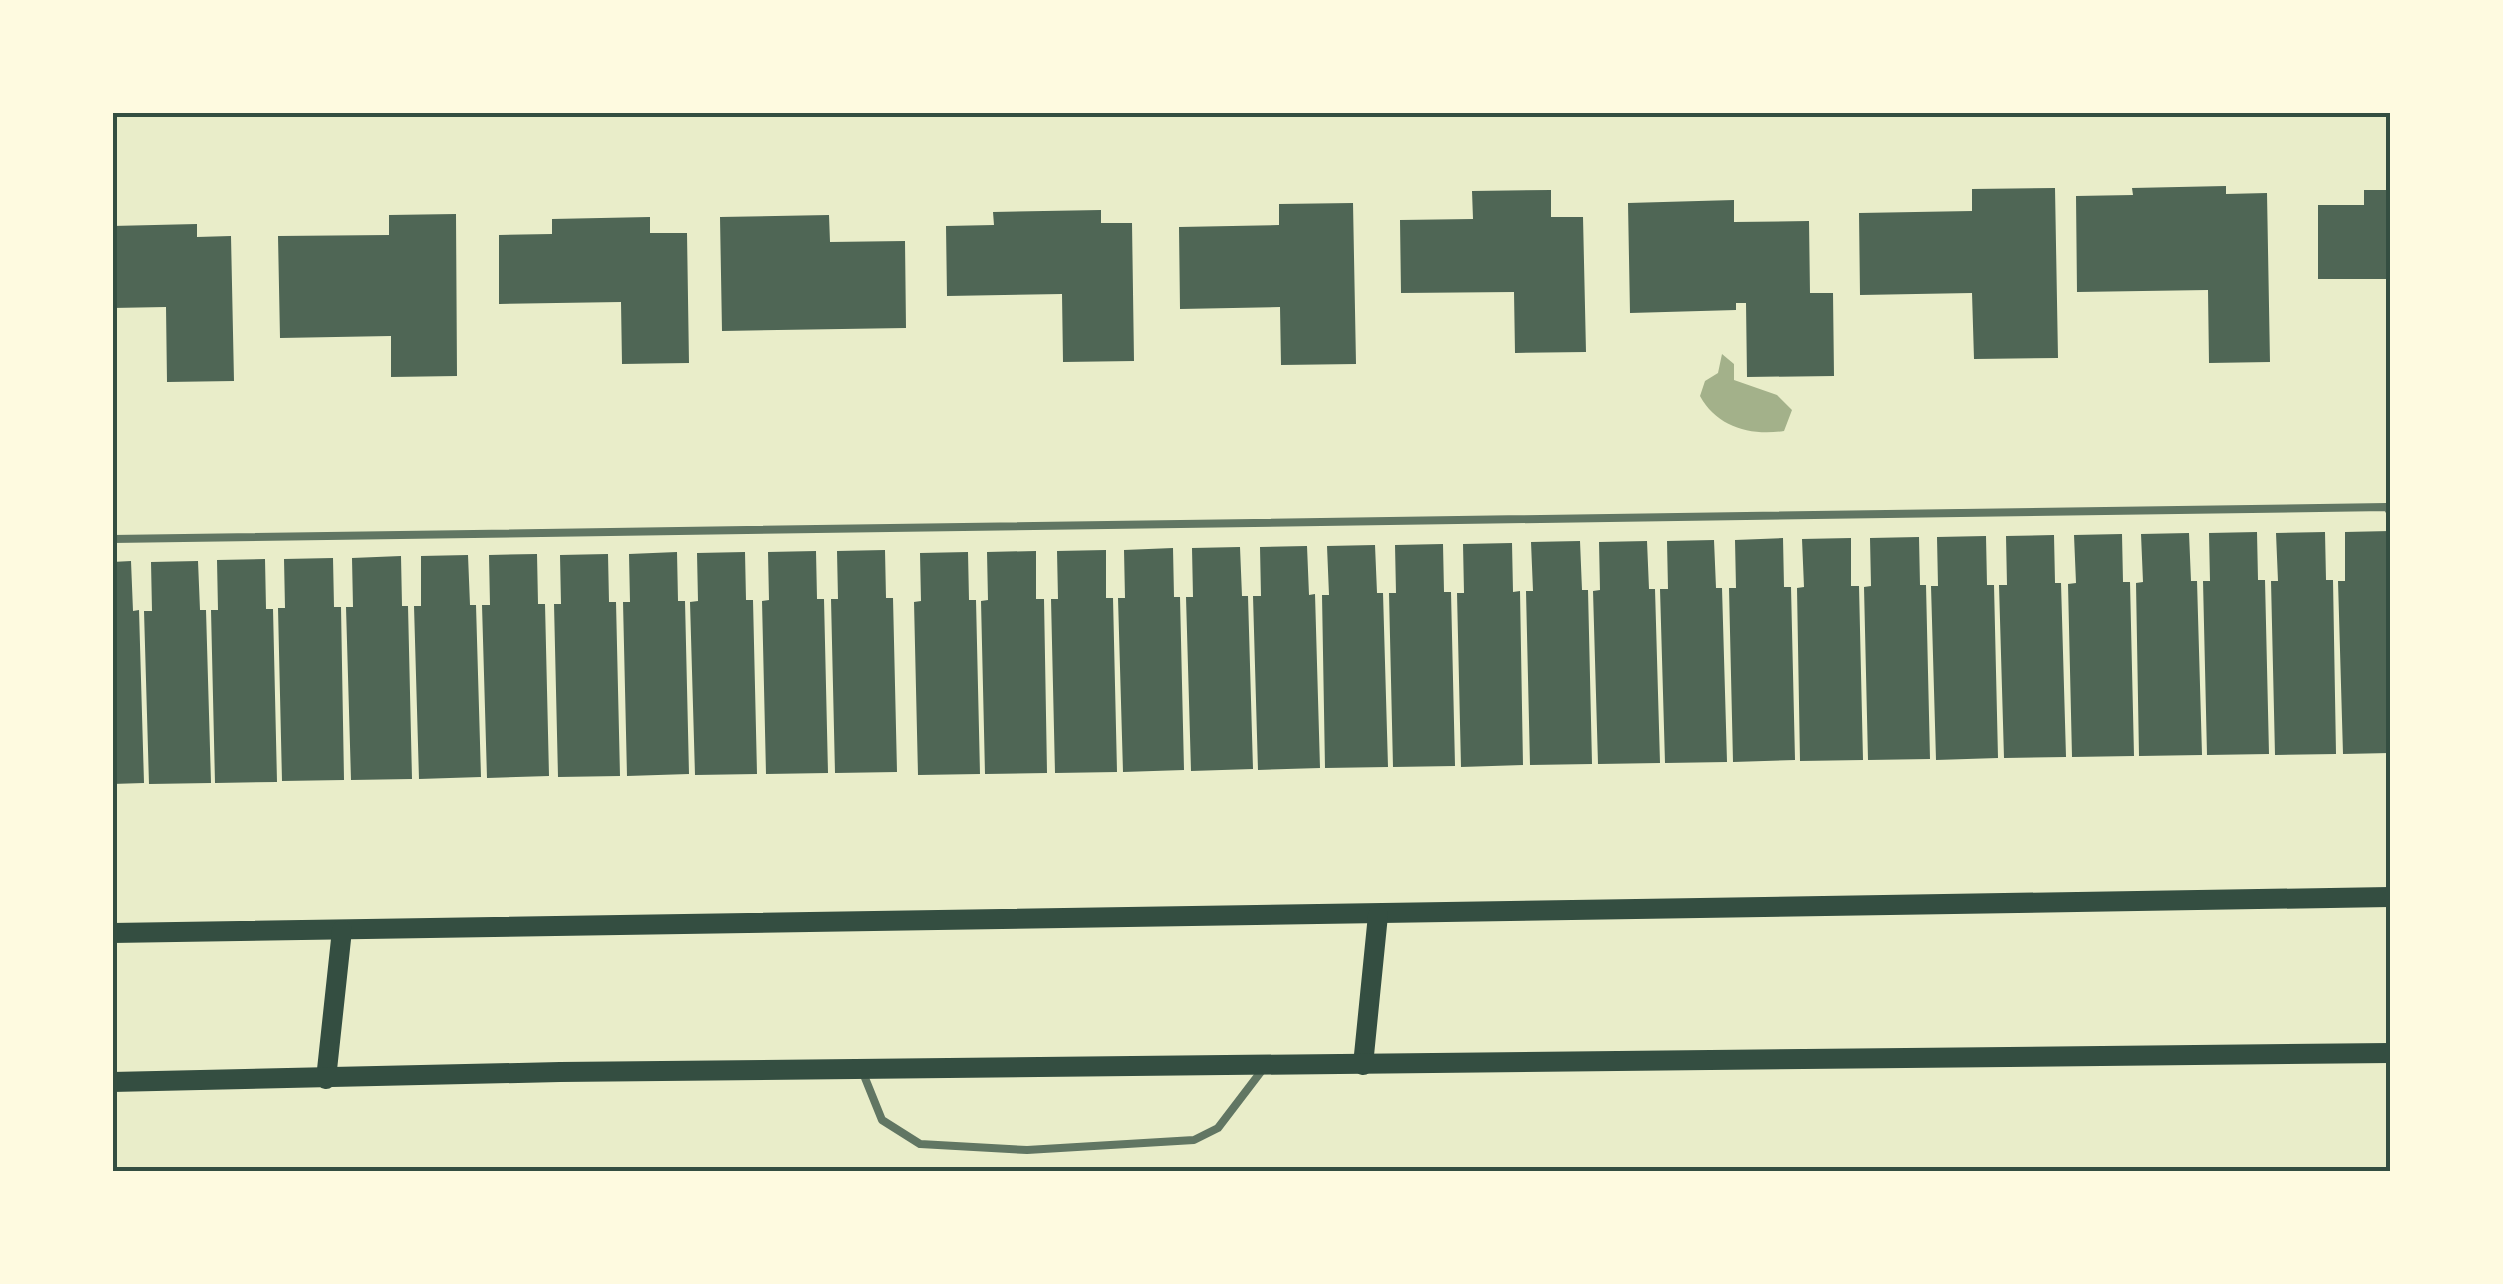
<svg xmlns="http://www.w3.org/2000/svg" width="2503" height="1284" font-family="Jost,sans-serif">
  <rect width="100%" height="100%" fill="#e9edc9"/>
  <path fill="#a3b18a" d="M 1722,354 L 1734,364 L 1734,380 L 1777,395 L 1792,410 L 1784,431 C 1750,436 1717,427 1700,396 L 1705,381 L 1718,373 Z"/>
  <g fill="#4f6655">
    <path d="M 2226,186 L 2226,194 L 2267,193 L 2270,362 L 2209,363 L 2208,290 L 2077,292 L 2076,196 L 2133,195 L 2132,188 Z"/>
    <path d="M 2055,188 L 2058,358 L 1974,359 L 1972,293 L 1860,295 L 1859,213 L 1972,211 L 1972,189 Z"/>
    <path d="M 1551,190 L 1551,217 L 1583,217 L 1586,352 L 1515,353 L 1514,292 L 1401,293 L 1400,220 L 1473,219 L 1472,191 Z"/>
    <path d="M 2364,190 L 2390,190 L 2390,279 L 2318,279 L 2318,205 L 2364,205 Z"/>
    <path d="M 1734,200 L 1734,222 L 1809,221 L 1810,293 L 1833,293 L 1834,376 L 1747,377 L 1746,303 L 1736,303 L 1736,310 L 1630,313 L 1628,203 Z"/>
    <path d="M 1353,203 L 1356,364 L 1281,365 L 1280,307 L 1180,309 L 1179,227 L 1279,225 L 1279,204 Z"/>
    <path d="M 1101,210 L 1101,223 L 1132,223 L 1134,361 L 1063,362 L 1062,294 L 947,296 L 946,226 L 994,225 L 993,212 Z"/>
    <path d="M 456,214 L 457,376 L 391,377 L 391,336 L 280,338 L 278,236 L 389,235 L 389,215 Z"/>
    <path d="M 829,215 L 830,242 L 905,241 L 906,328 L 722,331 L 720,217 Z"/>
    <path d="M 650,217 L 650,233 L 687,233 L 689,363 L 622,364 L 621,302 L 499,304 L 499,235 L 552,234 L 552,219 Z"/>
    <path d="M 197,224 L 197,237 L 231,236 L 234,381 L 167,382 L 166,307 L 112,308 L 112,226 Z"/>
    <path d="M 2390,531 L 2390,753 L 2343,754 L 2338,581 L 2345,581 L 2345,532 Z"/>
    <path d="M 2257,532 L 2258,580 L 2265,580 L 2269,754 L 2207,755 L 2203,581 L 2210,581 L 2209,533 Z"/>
    <path d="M 2325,532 L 2326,580 L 2333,580 L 2336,754 L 2275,755 L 2271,581 L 2278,581 L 2276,533 Z"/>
    <path d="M 2189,533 L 2191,581 L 2197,581 L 2202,755 L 2139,756 L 2136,583 L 2143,582 L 2141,534 Z"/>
    <path d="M 2122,534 L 2123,582 L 2130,582 L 2134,756 L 2072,757 L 2068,584 L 2076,583 L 2074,535 Z"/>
    <path d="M 2054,535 L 2055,583 L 2061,583 L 2066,757 L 2004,758 L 1999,585 L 2007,585 L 2006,536 Z"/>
    <path d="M 1986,536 L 1987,585 L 1994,585 L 1998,758 L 1936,760 L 1931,586 L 1938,586 L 1937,537 Z"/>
    <path d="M 1919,537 L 1920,585 L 1926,585 L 1930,759 L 1868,760 L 1864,587 L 1871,586 L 1870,538 Z"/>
    <path d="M 1783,538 L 1784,587 L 1791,587 L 1795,760 L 1733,762 L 1729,588 L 1736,588 L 1735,540 Z"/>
    <path d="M 1851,538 L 1851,586 L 1859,586 L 1863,760 L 1800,761 L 1797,588 L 1804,587 L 1802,539 Z"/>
    <path d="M 1714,540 L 1716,588 L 1722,588 L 1727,762 L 1665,763 L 1660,589 L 1668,589 L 1667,541 Z"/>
    <path d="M 1580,541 L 1582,590 L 1588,590 L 1592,764 L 1530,765 L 1526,591 L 1533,591 L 1531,542 Z"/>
    <path d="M 1647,541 L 1649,589 L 1655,589 L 1660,763 L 1598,764 L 1593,591 L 1600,590 L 1599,542 Z"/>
    <path d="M 1512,543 L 1513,592 L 1520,591 L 1523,765 L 1461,767 L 1457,593 L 1464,593 L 1463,544 Z"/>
    <path d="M 1443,544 L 1444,592 L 1451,592 L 1455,766 L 1393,767 L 1389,593 L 1396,593 L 1395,545 Z"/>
    <path d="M 1375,545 L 1377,593 L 1383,593 L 1388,767 L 1325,768 L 1322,595 L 1329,595 L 1327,546 Z"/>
    <path d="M 1307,546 L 1309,595 L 1315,594 L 1320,768 L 1258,770 L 1253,596 L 1261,596 L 1260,547 Z"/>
    <path d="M 1240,547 L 1242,596 L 1248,596 L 1253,769 L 1191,771 L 1186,597 L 1193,597 L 1192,548 Z"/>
    <path d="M 1173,548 L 1174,597 L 1180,597 L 1184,770 L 1123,772 L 1118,598 L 1125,598 L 1124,550 Z"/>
    <path d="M 885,550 L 886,598 L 893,598 L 897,772 L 835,773 L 831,599 L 838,599 L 837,551 Z"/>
    <path d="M 1106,550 L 1106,598 L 1113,598 L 1117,772 L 1055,773 L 1051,599 L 1058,599 L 1057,551 Z"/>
    <path d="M 816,551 L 817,599 L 824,599 L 828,773 L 766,774 L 762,601 L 769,600 L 768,552 Z"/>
    <path d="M 1036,551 L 1036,599 L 1044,599 L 1047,773 L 985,774 L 981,601 L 988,600 L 987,552 Z"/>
    <path d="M 677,552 L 678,601 L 685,601 L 689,774 L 627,776 L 623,602 L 630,602 L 629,554 Z"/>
    <path d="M 745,552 L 746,600 L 753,600 L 757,774 L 695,775 L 690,602 L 698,601 L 697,553 Z"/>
    <path d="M 968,552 L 969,600 L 976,600 L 980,774 L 918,775 L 914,602 L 921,601 L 920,553 Z"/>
    <path d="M 537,554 L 538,604 L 545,604 L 549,776 L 487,778 L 482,605 L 490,605 L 489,555 Z"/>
    <path d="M 608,554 L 609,602 L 616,602 L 620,776 L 558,777 L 554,604 L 561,604 L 560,555 Z"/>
    <path d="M 468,555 L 470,605 L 476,605 L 481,777 L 419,779 L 414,606 L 421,606 L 421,556 Z"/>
    <path d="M 401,556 L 402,606 L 408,606 L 412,779 L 351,780 L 346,607 L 353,607 L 352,558 Z"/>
    <path d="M 333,558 L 334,607 L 341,607 L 344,780 L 282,781 L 278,608 L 285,608 L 284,559 Z"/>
    <path d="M 265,559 L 266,609 L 273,609 L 277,782 L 215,783 L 211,610 L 218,610 L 217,560 Z"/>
    <path d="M 131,561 L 133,611 L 139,610 L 144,783 L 112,784 L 112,562 Z"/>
    <path d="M 198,561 L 200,610 L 206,610 L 211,783 L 149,784 L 144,611 L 152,611 L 151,562 Z"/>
  </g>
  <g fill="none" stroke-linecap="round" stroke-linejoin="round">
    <g stroke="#617663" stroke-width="8">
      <path d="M 112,539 L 2387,507 L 2390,512"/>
      <path d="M 863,1073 L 882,1120 L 920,1144 L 1027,1150 L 1194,1140 L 1218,1128 L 1263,1069"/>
    </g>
    <g stroke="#344e41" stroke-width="20">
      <path d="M 112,933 L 2390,897"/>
      <path d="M 1363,1065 L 1378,915"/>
      <path d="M 326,1079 L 342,930"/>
      <path d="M 112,1082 L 560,1072 L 2390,1053"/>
    </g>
  </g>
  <rect width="2503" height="1284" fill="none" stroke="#fefae0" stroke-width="230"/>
  <rect x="115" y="115" width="2273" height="1054" fill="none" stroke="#344e41" stroke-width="4"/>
</svg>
